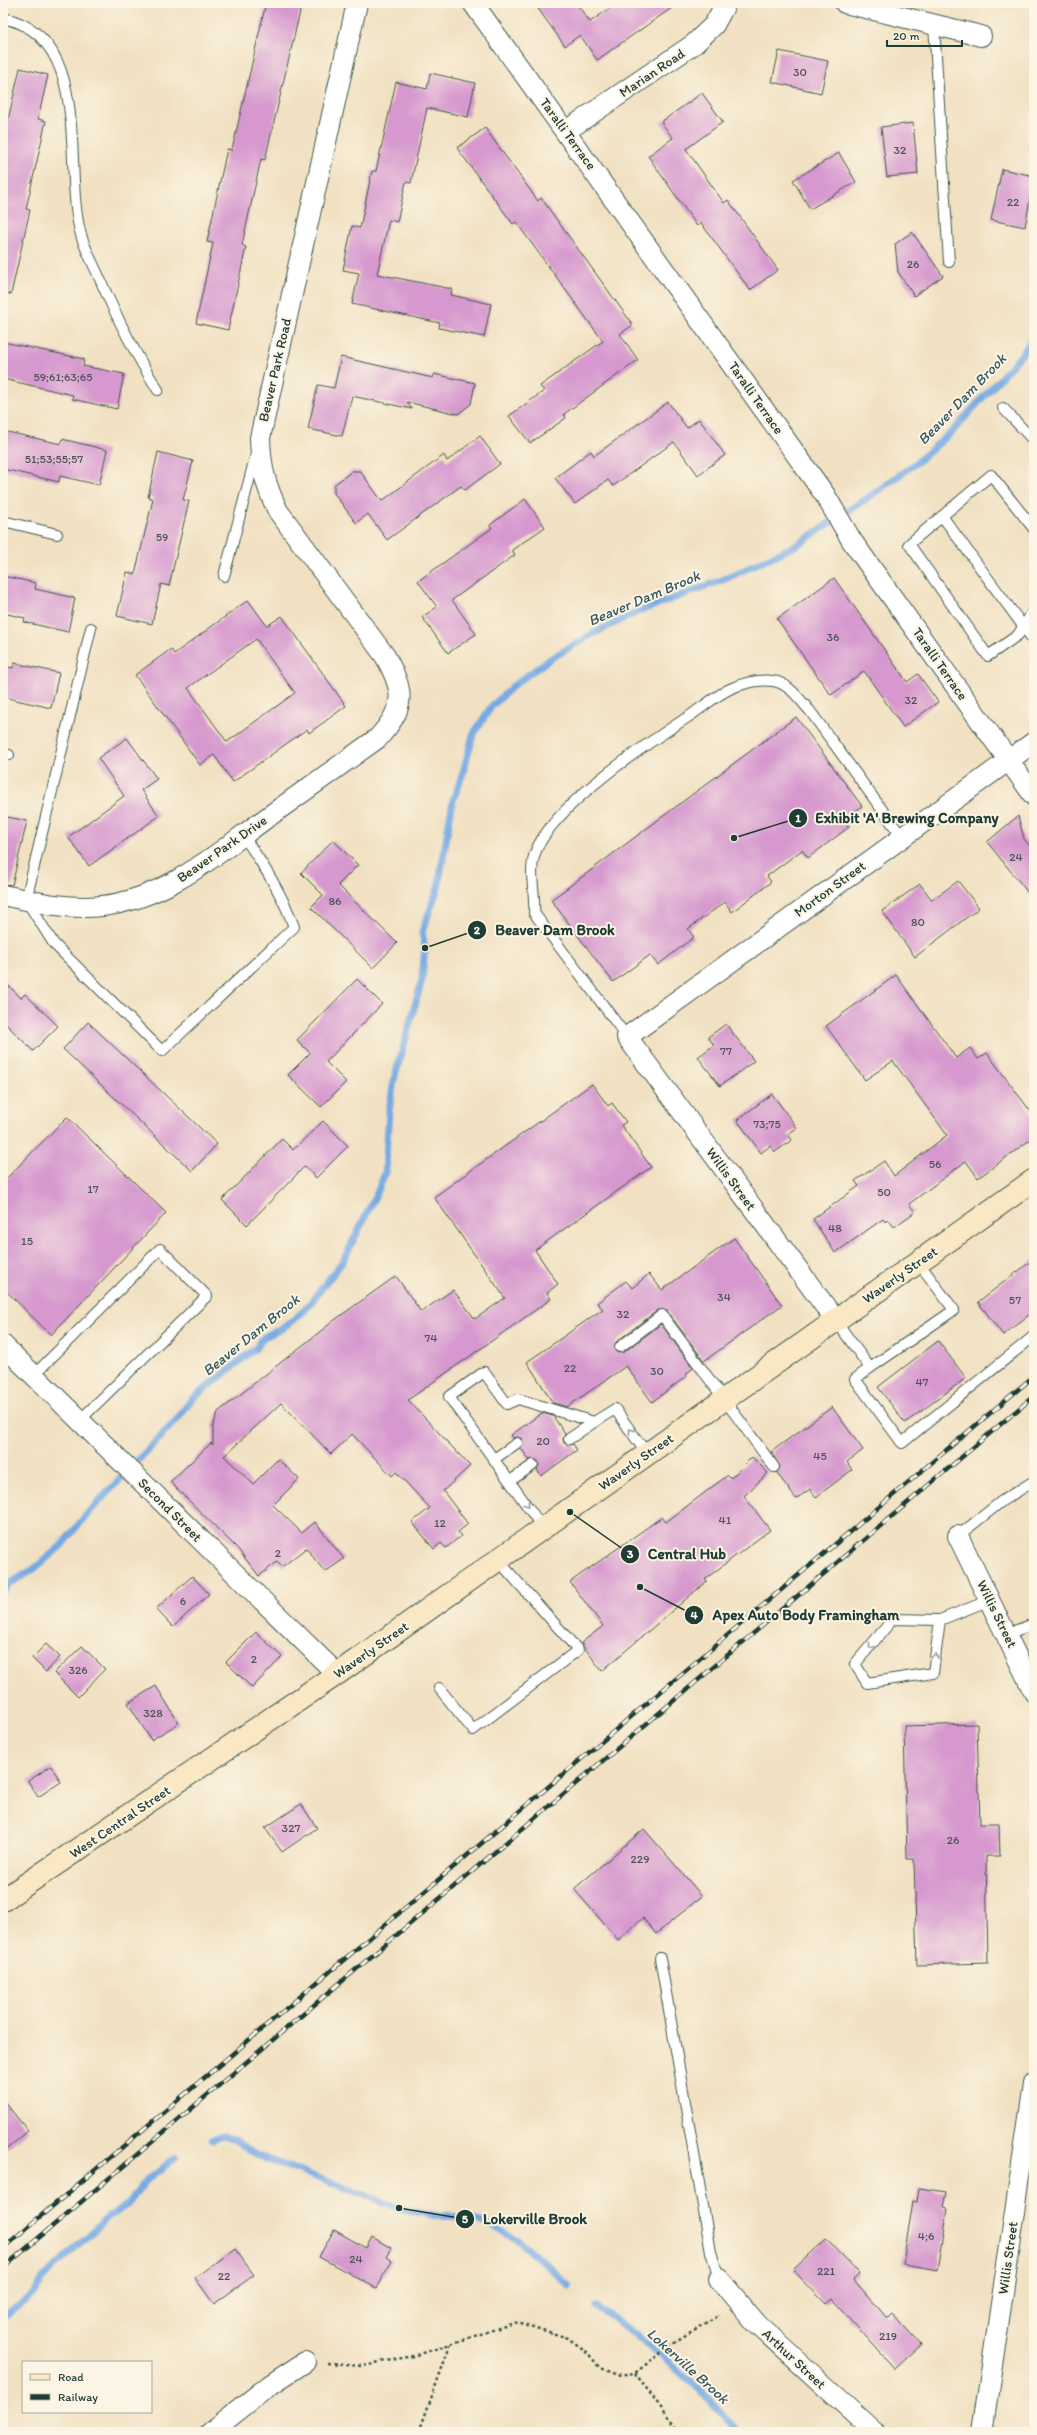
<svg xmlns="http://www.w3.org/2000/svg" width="1037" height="2435" font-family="Itim,sans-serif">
  <rect width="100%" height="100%" fill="#fcf5e5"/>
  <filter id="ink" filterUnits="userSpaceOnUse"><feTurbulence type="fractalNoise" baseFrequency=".025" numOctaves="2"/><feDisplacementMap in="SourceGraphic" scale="8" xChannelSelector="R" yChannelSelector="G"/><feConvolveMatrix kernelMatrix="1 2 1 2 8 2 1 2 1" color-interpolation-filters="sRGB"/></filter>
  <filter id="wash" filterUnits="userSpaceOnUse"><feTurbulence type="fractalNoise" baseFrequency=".012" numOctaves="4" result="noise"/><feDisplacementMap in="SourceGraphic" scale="16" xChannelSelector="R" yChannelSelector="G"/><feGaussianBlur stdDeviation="0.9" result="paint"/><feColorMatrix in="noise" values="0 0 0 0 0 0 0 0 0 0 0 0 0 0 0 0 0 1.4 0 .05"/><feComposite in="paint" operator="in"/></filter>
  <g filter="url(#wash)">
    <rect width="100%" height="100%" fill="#f1e1c2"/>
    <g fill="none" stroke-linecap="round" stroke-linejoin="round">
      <g stroke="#76aae3" stroke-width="7">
        <path d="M 3,1592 L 9,1584 L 34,1569 L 61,1546 L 88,1513 L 178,1418 L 191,1400 L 256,1348 L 264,1337 L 283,1328 L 305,1310 L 343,1261 L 377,1193 L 385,1173 L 389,1111 L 394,1080 L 422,980 L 425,948 L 422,932 L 438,888 L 453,800 L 463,773 L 473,735 L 491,707 L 514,685 L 550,659 L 594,633 L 637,612 L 725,579 L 797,545 L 869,497 L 916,463 L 953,431 L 1021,355 L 1034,337"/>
        <path d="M 212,2140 L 223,2136 L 235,2140 L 256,2155 L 399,2208 L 438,2216 L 465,2217 L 488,2224 L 518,2240 L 569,2285"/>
        <path d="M 597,2307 C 648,2342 698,2385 739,2432"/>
        <path d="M 3,2317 L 34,2294 L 45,2276 L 108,2217 L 128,2204 L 148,2178 L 176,2158"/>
      </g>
    </g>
    <g id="blocks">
      <g fill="#d698ce" fill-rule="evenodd">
        <path d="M 266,3 L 302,3 L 265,160 L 261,159 L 242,245 L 246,247 L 228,330 L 196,323 L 213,243 L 207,242 L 227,149 L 232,150 Z"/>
        <path d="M 534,3 L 576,3 L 590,22 L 617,3 L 679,3 L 597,60 L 580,35 L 565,46 Z"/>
        <path d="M 779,51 L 828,61 L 821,93 L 772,82 Z"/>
        <path d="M 20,68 L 48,75 L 38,119 L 46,121 L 26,209 L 30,210 L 11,294 L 3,293 L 3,142 Z"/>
        <path d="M 430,73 L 475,83 L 468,117 L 427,108 L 411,183 L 406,182 L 397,222 L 389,220 L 377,274 L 452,289 L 451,295 L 491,304 L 484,337 L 439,328 L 440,323 L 352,304 L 359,273 L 343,270 L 352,226 L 360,228 L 372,171 L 376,171 L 396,82 L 427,89 Z"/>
        <path d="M 702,93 L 723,122 L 686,149 L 724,203 L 728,200 L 778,270 L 750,290 L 701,223 L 697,226 L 648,156 L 673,138 L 661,122 Z"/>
        <path d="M 913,123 L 918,174 L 887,177 L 881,127 Z"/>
        <path d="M 485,128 L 538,201 L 541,198 L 633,325 L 620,334 L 638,360 L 564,414 L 566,418 L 530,443 L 509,416 L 544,391 L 540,386 L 603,341 L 516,222 L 513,224 L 457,148 Z"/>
        <path d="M 839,153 L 856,182 L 810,209 L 793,180 Z"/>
        <path d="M 1002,169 L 1034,176 L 1025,227 L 991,220 Z"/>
        <path d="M 912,232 L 943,276 L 914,296 L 898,272 L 895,244 Z"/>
        <path d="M 3,342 L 84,359 L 83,366 L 124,374 L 117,409 L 72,399 L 73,395 L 3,379 Z"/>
        <path d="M 341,357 L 433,378 L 434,374 L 475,383 L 471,404 L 458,414 L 407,402 L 412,409 L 352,396 L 342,436 L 308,429 L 318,385 L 334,388 Z"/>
        <path d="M 668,402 L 687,428 L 699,419 L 725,455 L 698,475 L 674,442 L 613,486 L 608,480 L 575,504 L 555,478 L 591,451 L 594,456 Z"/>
        <path d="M 3,431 L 61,444 L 62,439 L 107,450 L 99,485 L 60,476 L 59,482 L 3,469 Z"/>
        <path d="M 480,436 L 500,464 L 465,490 L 461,486 L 387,540 L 368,514 L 356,523 L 334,493 L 334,485 L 352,471 L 360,471 L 382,501 L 444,455 L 447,461 Z"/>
        <path d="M 158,452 L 193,461 L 183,500 L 189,501 L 169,586 L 161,584 L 152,624 L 117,616 L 127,572 L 135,574 L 153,499 L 148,497 Z"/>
        <path d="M 525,499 L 545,527 L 512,550 L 515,555 L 452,600 L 476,634 L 448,653 L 422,617 L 437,607 L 418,581 L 492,528 L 490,525 Z"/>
        <path d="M 3,576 L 36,583 L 35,589 L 75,598 L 68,632 L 24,622 L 25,618 L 3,613 Z"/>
        <path d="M 834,578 L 907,682 L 918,674 L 938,702 L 903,727 L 864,671 L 831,695 L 777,619 Z"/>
        <path d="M 248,600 L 267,626 L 282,616 L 346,706 L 309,733 L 307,729 L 233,782 L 214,755 L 200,765 L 135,675 L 171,649 L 174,654 ZM 256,639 L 295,693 L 227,742 L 188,688 Z"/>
        <path d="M 14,663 L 59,673 L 51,708 L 3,697 L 3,666 L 13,668 Z"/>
        <path d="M 796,717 L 862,806 L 844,820 L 849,827 L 808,858 L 802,850 L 767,876 L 771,882 L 732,912 L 725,902 L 688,929 L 694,937 L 658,965 L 650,955 L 613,982 L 551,900 Z"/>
        <path d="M 127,738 L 157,779 L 141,790 L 159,816 L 89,866 L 68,837 L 124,796 L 98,758 Z"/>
        <path d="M 3,816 L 27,821 L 12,885 L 3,884 Z"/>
        <path d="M 1018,816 L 1024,839 L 1034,851 L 1034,900 L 987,842 Z"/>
        <path d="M 333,840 L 358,865 L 338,885 L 397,943 L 373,968 L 311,907 L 323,895 L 301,873 Z"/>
        <path d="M 958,881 L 979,908 L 915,957 L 882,911 L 920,884 L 932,900 Z"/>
        <path d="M 896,975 L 956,1058 L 970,1048 L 978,1059 L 987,1053 L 1034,1116 L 1034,1137 L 978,1178 L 966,1161 L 909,1204 L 915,1212 L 894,1227 L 888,1219 L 885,1222 L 883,1219 L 835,1253 L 813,1219 L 859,1186 L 855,1181 L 884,1161 L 894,1176 L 947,1135 L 893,1061 L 865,1080 L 826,1026 Z"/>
        <path d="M 357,979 L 382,1004 L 326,1062 L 346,1082 L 321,1107 L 288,1075 L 310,1053 L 297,1040 Z"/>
        <path d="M 3,980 L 21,998 L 25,994 L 58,1026 L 33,1051 L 3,1021 Z"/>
        <path d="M 88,1022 L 217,1144 L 192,1171 L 63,1049 Z"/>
        <path d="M 726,1024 L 754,1061 L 720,1086 L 698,1057 L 714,1045 L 708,1037 Z"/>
        <path d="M 592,1084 L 608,1106 L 612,1103 L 626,1122 L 621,1125 L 651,1167 L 535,1250 L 558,1284 L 547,1293 L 551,1299 L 408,1400 L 470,1466 L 443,1491 L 468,1524 L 458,1532 L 461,1536 L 446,1548 L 441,1543 L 434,1549 L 412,1522 L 430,1508 L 396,1472 L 392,1476 L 352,1434 L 331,1454 L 281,1403 L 224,1456 L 253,1484 L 278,1459 L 299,1479 L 273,1505 L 302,1533 L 315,1522 L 344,1559 L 325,1572 L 306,1548 L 282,1567 L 277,1562 L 259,1576 L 237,1548 L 170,1482 L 211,1443 L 213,1445 L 213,1426 L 218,1412 L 336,1319 L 396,1276 L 421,1312 L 453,1290 L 475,1319 L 505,1298 L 434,1197 Z"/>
        <path d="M 772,1094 L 797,1128 L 788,1134 L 792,1140 L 775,1152 L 770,1146 L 761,1153 L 737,1120 Z"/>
        <path d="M 67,1117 L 166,1213 L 51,1335 L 3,1288 L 3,1182 Z"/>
        <path d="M 323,1121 L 348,1146 L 316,1178 L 305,1166 L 247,1225 L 222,1200 L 282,1139 L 293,1150 Z"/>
        <path d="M 734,1238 L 782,1305 L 704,1361 L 667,1311 L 658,1310 L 616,1342 L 615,1351 L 618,1353 L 624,1352 L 661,1324 L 693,1368 L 686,1374 L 687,1376 L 652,1402 L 626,1366 L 567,1407 L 553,1403 L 527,1362 L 603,1309 L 597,1303 L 626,1281 L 632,1288 L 649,1274 L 662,1290 Z"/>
        <path d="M 1034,1259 L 1034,1311 L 1003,1335 L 978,1302 Z"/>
        <path d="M 938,1341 L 966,1378 L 905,1423 L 878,1387 Z"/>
        <path d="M 832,1407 L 863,1450 L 847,1462 L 852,1470 L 816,1497 L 810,1489 L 796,1499 L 777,1473 L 780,1466 L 771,1452 Z"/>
        <path d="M 542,1413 L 553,1416 L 565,1434 L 563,1439 L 564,1443 L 569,1445 L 573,1444 L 577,1450 L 541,1476 L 537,1470 L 539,1465 L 538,1461 L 533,1459 L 529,1460 L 521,1448 L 523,1443 L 522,1439 L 517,1437 L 513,1438 L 511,1435 Z"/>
        <path d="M 752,1457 L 768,1473 L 744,1496 L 770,1530 L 705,1579 L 707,1581 L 602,1671 L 581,1643 L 603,1626 L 570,1582 L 662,1517 L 666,1522 L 728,1475 L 731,1478 Z"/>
        <path d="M 192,1576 L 209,1594 L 173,1627 L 156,1609 Z"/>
        <path d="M 256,1632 L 282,1657 L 252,1688 L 226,1662 Z"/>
        <path d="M 46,1644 L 60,1657 L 46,1672 L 32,1658 Z"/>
        <path d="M 82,1646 L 105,1669 L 78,1697 L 54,1673 Z"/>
        <path d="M 156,1686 L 179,1723 L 151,1740 L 128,1703 Z"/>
        <path d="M 977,1724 L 980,1824 L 999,1824 L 1000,1856 L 986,1856 L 988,1963 L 917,1965 L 914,1859 L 907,1859 L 904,1726 Z"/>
        <path d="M 51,1766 L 61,1782 L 38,1797 L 28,1781 Z"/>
        <path d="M 301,1804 L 317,1828 L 282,1852 L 265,1828 Z"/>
        <path d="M 644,1829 L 702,1896 L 656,1934 L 643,1918 L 618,1940 L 574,1889 Z"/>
        <path d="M 3,2100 L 28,2131 L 3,2152 Z"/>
        <path d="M 919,2188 L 946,2192 L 943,2207 L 948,2208 L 938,2270 L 903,2264 L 913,2201 L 917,2202 Z"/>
        <path d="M 334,2230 L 366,2248 L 372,2237 L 391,2248 L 386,2257 L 392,2261 L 376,2288 L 319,2257 Z"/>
        <path d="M 826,2239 L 859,2274 L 853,2279 L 887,2318 L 892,2313 L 921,2345 L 895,2369 L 832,2299 L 826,2304 L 793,2270 Z"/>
        <path d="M 235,2249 L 254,2275 L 214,2304 L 195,2278 Z"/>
      </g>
    </g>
  </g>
  <g filter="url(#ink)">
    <use href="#blocks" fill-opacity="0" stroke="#3e5649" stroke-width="1"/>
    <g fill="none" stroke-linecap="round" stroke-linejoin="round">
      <defs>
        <g id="lane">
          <path d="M 3,18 C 95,36 62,170 81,235 C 85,249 93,263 99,277 C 116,316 135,354 158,390"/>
          <path d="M 934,25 L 949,262"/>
          <path d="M 1003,408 L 1034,441"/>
          <path d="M 942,516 L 1034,641"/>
          <path d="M 3,521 L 57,534"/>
          <path d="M 1034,529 L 991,475 L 909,544 L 988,656 L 1018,635 L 1034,610"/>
          <path d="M 224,576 L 256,454"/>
          <path d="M 91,628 L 26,900 L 54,944 L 162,1051 L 294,927 C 282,893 263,865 243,835"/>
          <path d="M 3,754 L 9,755"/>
          <path d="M 627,1037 L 534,913 C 536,894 528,873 535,853 C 553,805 648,743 691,715 C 704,706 718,694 732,688 C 744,683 760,679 773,681 C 789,683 800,700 810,711 L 902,837"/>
          <path d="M 836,1321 L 870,1368 L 855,1379 L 902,1443 L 1034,1336"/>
          <path d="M 620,1347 L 662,1315 L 774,1467"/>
          <path d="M 870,1368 L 954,1310 L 918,1262"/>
          <path d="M 34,1375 L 160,1249 L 207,1296 L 80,1420"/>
          <path d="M 569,1439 L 594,1422"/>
          <path d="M 494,1459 L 517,1443"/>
          <path d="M 510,1481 L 533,1465"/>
          <path d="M 543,1528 L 449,1397 L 484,1372 L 507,1404 L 518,1399 L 594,1422 L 615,1409 L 647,1454"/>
          <path d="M 958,1536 L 1002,1501 L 1034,1481"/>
          <path d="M 940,1620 L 933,1673 L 867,1683 L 855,1664 L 893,1619 L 940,1620 L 990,1600"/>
          <path d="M 1006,1634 L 1034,1624"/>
          <path d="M 439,1688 L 473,1730 L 578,1650 L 498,1560"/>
          <path d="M 660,1958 L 711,2252 L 719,2279"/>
        </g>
        <g id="street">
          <path d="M 473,3 L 825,495 L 852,541 L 1034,796"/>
          <path d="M 845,3 L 981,36"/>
          <path d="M 566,131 L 694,44 L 714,25 L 726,3"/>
          <path d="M 3,895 C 35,902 69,910 102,906 C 164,899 213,857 261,822 C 300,794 339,766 378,738 C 406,707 405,692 385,656 L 278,511 C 265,484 261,468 260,438 L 357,3"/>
          <path d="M 836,1321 L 627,1037 L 1034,742"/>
          <path d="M 3,1345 L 337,1674"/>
          <path d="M 958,1536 L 1034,1692"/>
          <path d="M 719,2279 L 757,2324 L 875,2432"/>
          <path d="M 211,2432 L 270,2385 L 305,2362"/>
          <path d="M 982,2432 L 1034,2084"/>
        </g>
        <path id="secondary" d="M 3,1900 L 337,1674 L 1034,1180"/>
      </defs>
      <use href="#lane" stroke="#3e5649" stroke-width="12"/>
      <use href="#street" stroke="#3e5649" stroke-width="22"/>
      <use href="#secondary" stroke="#3e5649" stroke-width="24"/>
      <g stroke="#3e5649" stroke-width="2.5" stroke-dasharray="3 3" stroke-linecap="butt">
        <path d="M 328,2363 L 363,2365 L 414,2356 L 517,2322 L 568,2338 L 587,2352 L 600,2368 L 617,2375 L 635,2373 L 671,2345 L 720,2315"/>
        <path d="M 635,2373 L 679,2432"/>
        <path d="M 419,2432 L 451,2343"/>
      </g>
      <use href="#lane" stroke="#fff" stroke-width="10"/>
      <use href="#street" stroke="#fff" stroke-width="20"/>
      <use href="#secondary" stroke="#fae7c3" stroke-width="22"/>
      <defs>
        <g id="rail">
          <path d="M 3,2248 L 1034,1376"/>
          <path d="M 3,2268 L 1034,1396"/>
        </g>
      </defs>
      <use href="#rail" stroke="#1f3d34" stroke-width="4.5"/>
      <use href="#rail" stroke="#fcf5e5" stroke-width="3" stroke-dasharray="9" stroke-linecap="butt"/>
    </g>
    <defs><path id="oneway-chevron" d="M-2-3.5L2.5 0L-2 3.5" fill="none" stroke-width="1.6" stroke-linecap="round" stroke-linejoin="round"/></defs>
    <g stroke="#8f9e9a">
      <use href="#oneway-chevron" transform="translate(631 1431) rotate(-125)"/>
      <use href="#oneway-chevron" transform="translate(527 1504) rotate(54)"/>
      <use href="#oneway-chevron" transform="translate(871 1646) rotate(130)"/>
      <use href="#oneway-chevron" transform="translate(935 1656) rotate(-83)"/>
    </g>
  </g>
  <g text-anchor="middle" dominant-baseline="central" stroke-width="4" stroke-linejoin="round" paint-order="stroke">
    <g font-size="12" fill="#4d545a">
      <text x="800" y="72">30</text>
      <text x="900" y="150">32</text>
      <text x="1013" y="202">22</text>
      <text x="913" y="264">26</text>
      <text x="63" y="377">59;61;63;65</text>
      <text x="54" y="459">51;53;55;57</text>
      <text x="162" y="537">59</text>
      <text x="833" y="637">36</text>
      <text x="911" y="700">32</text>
      <text x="1016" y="857">24</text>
      <text x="335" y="901">86</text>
      <text x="918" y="922">80</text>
      <text x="726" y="1051">77</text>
      <text x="767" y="1124">73;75</text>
      <text x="935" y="1164">56</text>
      <text x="93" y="1189">17</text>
      <text x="884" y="1192">50</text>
      <text x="835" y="1228">48</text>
      <text x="27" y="1241">15</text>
      <text x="724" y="1297">34</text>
      <text x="1015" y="1300">57</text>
      <text x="623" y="1314">32</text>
      <text x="431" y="1338">74</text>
      <text x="570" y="1368">22</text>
      <text x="657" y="1371">30</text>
      <text x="922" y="1382">47</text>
      <text x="543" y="1441">20</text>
      <text x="820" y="1456">45</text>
      <text x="725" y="1520">41</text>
      <text x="440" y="1523">12</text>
      <text x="278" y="1553">2</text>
      <text x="183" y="1601">6</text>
      <text x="254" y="1659">2</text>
      <text x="78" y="1670">326</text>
      <text x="153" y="1713">328</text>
      <text x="291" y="1828">327</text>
      <text x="953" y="1840">26</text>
      <text x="640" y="1859">229</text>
      <text x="926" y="2236">4;6</text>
      <text x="356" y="2259">24</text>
      <text x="826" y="2271">221</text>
      <text x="224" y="2276">22</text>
      <text x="888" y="2336">219</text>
    </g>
    <g font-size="14" fill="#1f3d34" stroke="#fcf5e5">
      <text transform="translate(652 73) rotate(-34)">Marian Road</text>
      <text transform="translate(568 134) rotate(54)">Taralli Terrace</text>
      <text transform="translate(275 370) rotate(-77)">Beaver Park Road</text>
      <text transform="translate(756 398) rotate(55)">Taralli Terrace</text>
      <text transform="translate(940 664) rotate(55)">Taralli Terrace</text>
      <text transform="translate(222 849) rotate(-35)">Beaver Park Drive</text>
      <text transform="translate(830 889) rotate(-36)">Morton Street</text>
      <text transform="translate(731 1179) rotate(54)">Willis Street</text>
      <text transform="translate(900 1275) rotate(-35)">Waverly Street</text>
      <text transform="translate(636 1462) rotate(-35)">Waverly Street</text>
      <text transform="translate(170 1510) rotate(45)">Second Street</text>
      <text transform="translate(997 1614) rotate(64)">Willis Street</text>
      <text transform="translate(371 1650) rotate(-35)">Waverly Street</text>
      <text transform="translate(120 1822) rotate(-34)">West Central Street</text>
      <text transform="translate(1008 2258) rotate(-82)">Willis Street</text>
      <text transform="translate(794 2359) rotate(43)">Arthur Street</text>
    </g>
    <g font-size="15" font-style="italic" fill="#355860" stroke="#fcf5e5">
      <text transform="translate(962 399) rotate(-46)">Beaver Dam Brook</text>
      <text transform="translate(644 598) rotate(-23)">Beaver Dam Brook</text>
      <text transform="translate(251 1335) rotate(-39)">Beaver Dam Brook</text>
      <text transform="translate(688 2366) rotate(42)">Lokerville Brook</text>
    </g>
  </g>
  <path fill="none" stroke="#1f3d34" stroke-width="1.5" d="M734 838L798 818M425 948L477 930M570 1512L630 1554M640 1587L694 1615M399 2208L465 2219"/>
  <g fill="#1f3d34" stroke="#fcf5e5" stroke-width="1.5">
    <circle cx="734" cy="838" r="4"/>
    <circle cx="425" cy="948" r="4"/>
    <circle cx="570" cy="1512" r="4"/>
    <circle cx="640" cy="1587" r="4"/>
    <circle cx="399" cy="2208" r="4"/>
    <circle cx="798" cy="818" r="10"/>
    <circle cx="477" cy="930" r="10"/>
    <circle cx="630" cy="1554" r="10"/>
    <circle cx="694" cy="1615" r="10"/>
    <circle cx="465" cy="2219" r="10"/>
  </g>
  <g font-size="12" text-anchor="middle" font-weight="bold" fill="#fff">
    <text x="798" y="822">1</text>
    <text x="477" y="934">2</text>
    <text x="630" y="1558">3</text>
    <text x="694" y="1619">4</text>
    <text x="465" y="2223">5</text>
  </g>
  <g font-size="15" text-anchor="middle" font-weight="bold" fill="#1f3d34" stroke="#fcf5e5" stroke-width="4" stroke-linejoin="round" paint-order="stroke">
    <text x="907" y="823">Exhibit 'A' Brewing Company</text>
    <text x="555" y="935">Beaver Dam Brook</text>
    <text x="687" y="1559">Central Hub</text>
    <text x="806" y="1620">Apex Auto Body Framingham</text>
    <text x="535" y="2224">Lokerville Brook</text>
  </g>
  <rect width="1037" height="2435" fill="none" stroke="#fcf5e5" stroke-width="16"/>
  <rect x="22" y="2361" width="130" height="52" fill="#fcf5e5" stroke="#a4ab9e"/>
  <rect x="30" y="2374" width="20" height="6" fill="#fae7c3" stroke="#a4ab9e"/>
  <text x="58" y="2381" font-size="12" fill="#1f3d34">Road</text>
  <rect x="30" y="2394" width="20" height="6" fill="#1f3d34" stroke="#a4ab9e"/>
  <text x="58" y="2401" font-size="12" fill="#1f3d34">Railway</text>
  <path d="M887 40v6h75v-6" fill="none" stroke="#1f3d34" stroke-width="2"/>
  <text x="893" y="40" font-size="12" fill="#1f3d34" stroke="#fcf5e5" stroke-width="3" paint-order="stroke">20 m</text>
</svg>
